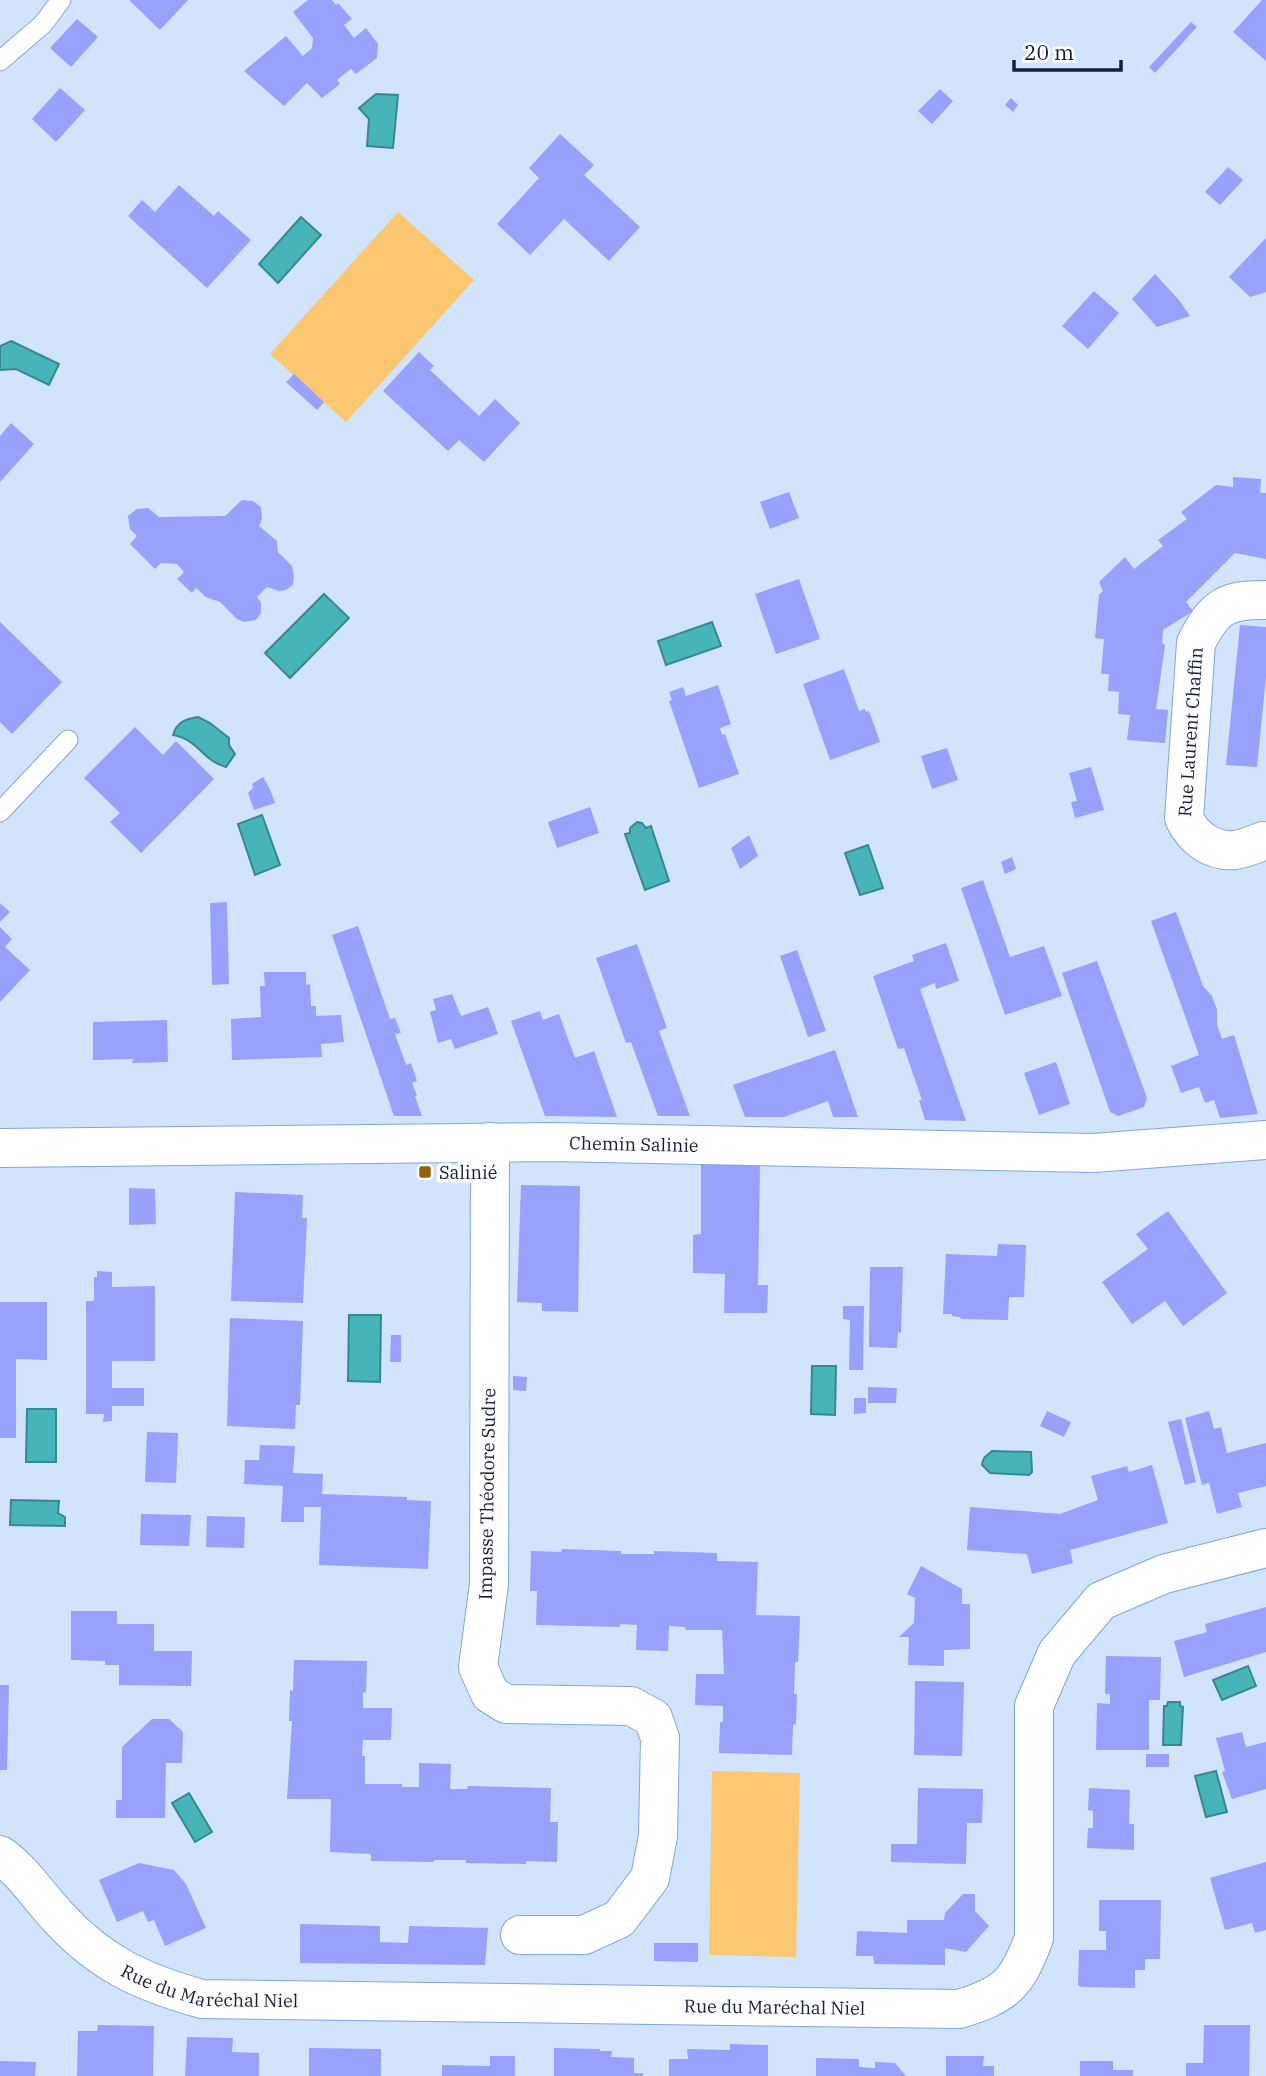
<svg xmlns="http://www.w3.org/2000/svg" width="1266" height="2076" font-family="'IBM Plex Serif',serif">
  <rect width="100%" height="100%" fill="#d2e3fc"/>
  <g fill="#fbc771">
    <path d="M 398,212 L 474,280 L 346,422 L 270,354 Z"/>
    <path d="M 712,1771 L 800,1773 L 796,1957 L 709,1955 Z"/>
  </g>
  <g fill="#46b4b8" stroke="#378892" stroke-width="2">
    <path d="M 376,94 L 398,95 L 393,148 L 367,146 L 369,119 L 359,108 Z"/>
    <path d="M 301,217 L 321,235 L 278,283 L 259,264 Z"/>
    <path d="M 11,341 L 59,364 L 49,385 L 16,369 L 0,370 L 0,346 Z"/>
    <path d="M 324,594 L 349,618 L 290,678 L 265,653 Z"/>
    <path d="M 712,622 L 721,646 L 666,665 L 658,641 Z"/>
    <path d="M 198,717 L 210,723 L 229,738 L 229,745 L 235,754 L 226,767 C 201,760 200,740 173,735 C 177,722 185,719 198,717 Z"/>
    <path d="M 262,815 L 280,865 L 255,875 L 238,824 Z"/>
    <path d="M 637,822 L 642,823 L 646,828 L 651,826 L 669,881 L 645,890 L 625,834 L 630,833 L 630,828 Z"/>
    <path d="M 868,845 L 883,888 L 860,895 L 845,853 Z"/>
    <path d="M 349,1315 L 381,1315 L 380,1382 L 348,1381 Z"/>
    <path d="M 812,1366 L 836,1366 L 835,1415 L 811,1414 Z"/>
    <path d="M 27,1409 L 56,1409 L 56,1462 L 26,1462 Z"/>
    <path d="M 992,1451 L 1031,1452 L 1032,1472 L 1029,1475 L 990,1473 L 982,1465 C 983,1456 987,1456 992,1451 Z"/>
    <path d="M 11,1500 L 59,1501 L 58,1513 L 65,1517 L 65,1526 L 10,1525 Z"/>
    <path d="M 1248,1666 L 1256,1686 L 1222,1700 L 1213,1680 Z"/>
    <path d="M 1168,1702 L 1180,1702 L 1180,1706 L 1183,1707 L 1181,1745 L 1163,1745 L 1164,1706 L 1167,1706 Z"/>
    <path d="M 1216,1771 L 1227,1812 L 1206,1817 L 1195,1776 Z"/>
    <path d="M 189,1793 L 212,1832 L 195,1842 L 172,1803 Z"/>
  </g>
  <g fill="#98a1fc">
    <path d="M 129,0 L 188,0 L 160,30 Z"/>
    <path d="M 308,0 L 332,0 L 336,5 L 338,3 L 352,19 L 344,25 L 354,38 L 366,28 L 378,44 L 377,58 L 356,74 L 351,69 L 337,80 L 340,84 L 322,98 L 307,83 L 284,106 L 244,71 L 286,36 L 303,56 L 312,48 L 313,38 L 293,12 Z"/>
    <path d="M 1262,0 L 1266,0 L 1266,61 L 1233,32 Z"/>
    <path d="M 77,19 L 98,37 L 71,67 L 50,48 Z"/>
    <path d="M 1191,22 L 1197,27 L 1155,73 L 1149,67 Z"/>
    <path d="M 60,88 L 85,110 L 56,142 L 32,119 Z"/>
    <path d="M 940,89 L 953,101 L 932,124 L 918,111 Z"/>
    <path d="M 1011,98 L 1018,105 L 1013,112 L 1005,105 Z"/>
    <path d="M 560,134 L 594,165 L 584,175 L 640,227 L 609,261 L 564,219 L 530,255 L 497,224 L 539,178 L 529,168 Z"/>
    <path d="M 1228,167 L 1243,180 L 1220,205 L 1205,192 Z"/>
    <path d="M 179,185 L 214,216 L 218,211 L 251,240 L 207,288 L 128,216 L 142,200 L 155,212 Z"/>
    <path d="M 1266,238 L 1266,292 L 1250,297 L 1229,277 Z"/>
    <path d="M 1155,274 L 1179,300 L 1190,316 L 1157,327 L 1132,299 Z"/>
    <path d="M 1094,291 L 1119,313 L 1088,349 L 1062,326 Z"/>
    <path d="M 419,352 L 434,366 L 430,370 L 479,416 L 495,399 L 520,423 L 484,462 L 459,440 L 448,451 L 383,391 Z"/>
    <path d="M 294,374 L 324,402 L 317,410 L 286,382 Z"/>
    <path d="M 11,423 L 34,444 L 0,482 L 0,436 Z"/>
    <path d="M 1233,477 L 1261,479 L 1260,493 L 1266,493 L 1266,559 L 1235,553 L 1186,602 L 1193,611 L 1163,630 L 1162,643 L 1165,645 L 1156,709 L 1168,710 L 1165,743 L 1127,740 L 1130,715 L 1118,714 L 1119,692 L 1108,691 L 1109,674 L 1101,674 L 1104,639 L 1095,638 L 1099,595 L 1103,591 L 1099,582 L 1125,557 L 1134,569 L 1163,546 L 1158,540 L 1187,519 L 1181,512 L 1216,485 L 1233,487 Z"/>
    <path d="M 789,492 L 799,518 L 770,529 L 760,502 Z"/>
    <path d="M 242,500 L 253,501 L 261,507 L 262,519 L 259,526 L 277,541 L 278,552 L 292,566 L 294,576 L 293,585 L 286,590 L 279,591 L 267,587 L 257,597 L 261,603 L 261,613 L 256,620 L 244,622 L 237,619 L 220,602 L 206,597 L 196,588 L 192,593 L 177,579 L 184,572 L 177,564 L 161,563 L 155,569 L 130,544 L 137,536 L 130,529 L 128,516 L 137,509 L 148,508 L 159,517 L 225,516 Z"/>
    <path d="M 799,579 L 820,639 L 776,654 L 755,594 Z"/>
    <path d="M 0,622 L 62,682 L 12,734 L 0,722 Z"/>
    <path d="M 1240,625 L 1266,627 L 1266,677 L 1257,767 L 1226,765 Z"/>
    <path d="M 844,669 L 859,711 L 865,709 L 866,712 L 869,711 L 880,742 L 830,760 L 803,684 Z"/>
    <path d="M 718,685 L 731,724 L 720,728 L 722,735 L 725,734 L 739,774 L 699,788 L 669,701 L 672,700 L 669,692 L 683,687 L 686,696 Z"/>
    <path d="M 135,727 L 163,755 L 176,741 L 214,779 L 141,853 L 110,822 L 120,813 L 84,778 Z"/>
    <path d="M 947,748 L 958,780 L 932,789 L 921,756 Z"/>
    <path d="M 1091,767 L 1104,810 L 1075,818 L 1071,802 L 1077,801 L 1069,773 Z"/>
    <path d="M 263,777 L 270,789 L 275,803 L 254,810 L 248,793 L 253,788 L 252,784 Z"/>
    <path d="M 590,807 L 599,833 L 557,848 L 548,822 Z"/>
    <path d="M 749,835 L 758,856 L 740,869 L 731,848 Z"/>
    <path d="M 1012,857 L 1016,869 L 1005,874 L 1001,862 Z"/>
    <path d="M 983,880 L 1010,957 L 1044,946 L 1062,996 L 1005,1015 L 961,888 Z"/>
    <path d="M 227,902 L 229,984 L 212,985 L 210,903 Z"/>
    <path d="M 0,903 L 10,912 L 0,922 Z"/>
    <path d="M 1176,912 L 1203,986 L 1212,996 L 1217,1010 L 1217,1025 L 1222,1039 L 1234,1035 L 1258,1114 L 1220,1118 L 1214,1100 L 1205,1103 L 1199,1087 L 1181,1093 L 1171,1066 L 1199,1055 L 1151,921 Z"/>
    <path d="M 358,926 L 390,1019 L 395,1018 L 401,1033 L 395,1034 L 406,1065 L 411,1063 L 417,1081 L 412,1083 L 417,1096 L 415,1096 L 422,1116 L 394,1116 L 332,935 Z"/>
    <path d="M 0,927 L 12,939 L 5,947 L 30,970 L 0,1002 Z"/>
    <path d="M 946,943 L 959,981 L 936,989 L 935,983 L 920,989 L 966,1121 L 925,1120 L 919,1100 L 922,1100 L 904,1048 L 898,1049 L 873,976 L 914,961 L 912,955 Z"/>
    <path d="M 637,944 L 667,1028 L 659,1031 L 690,1116 L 658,1116 L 631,1042 L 626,1043 L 596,958 Z"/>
    <path d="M 797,950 L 826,1031 L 808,1037 L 780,956 Z"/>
    <path d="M 1097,961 L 1147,1098 L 1144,1107 L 1118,1116 L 1110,1112 L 1062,973 Z"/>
    <path d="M 264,972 L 306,972 L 306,985 L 310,984 L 311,1006 L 316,1006 L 316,1016 L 341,1015 L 344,1042 L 321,1044 L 322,1057 L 232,1060 L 231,1019 L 261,1017 L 260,986 L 265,986 Z"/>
    <path d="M 452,994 L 461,1016 L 488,1007 L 498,1034 L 455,1049 L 451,1039 L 438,1043 L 430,1012 L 436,1010 L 433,999 Z"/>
    <path d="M 540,1011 L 543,1020 L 559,1014 L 575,1058 L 594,1051 L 617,1117 L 545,1116 L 511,1021 Z"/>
    <path d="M 167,1020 L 168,1062 L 132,1063 L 133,1059 L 93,1060 L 93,1022 Z"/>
    <path d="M 835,1050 L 858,1117 L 833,1117 L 828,1101 L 784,1117 L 745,1117 L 733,1085 Z"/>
    <path d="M 1056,1062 L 1070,1104 L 1039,1115 L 1024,1073 Z"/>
    <path d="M 701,1164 L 760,1164 L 758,1285 L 768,1285 L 767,1313 L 724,1313 L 725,1274 L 693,1273 L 693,1235 L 701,1234 Z"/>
    <path d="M 521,1185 L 580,1186 L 578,1312 L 542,1311 L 542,1303 L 517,1302 Z"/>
    <path d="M 129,1188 L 155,1189 L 156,1224 L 129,1225 Z"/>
    <path d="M 235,1192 L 303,1195 L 302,1218 L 307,1218 L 303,1303 L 231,1301 Z"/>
    <path d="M 1168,1211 L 1227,1293 L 1183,1326 L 1165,1301 L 1132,1324 L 1102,1282 L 1148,1249 L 1136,1234 Z"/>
    <path d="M 998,1244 L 1026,1245 L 1024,1297 L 1009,1297 L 1008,1320 L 961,1319 L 960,1317 L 952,1316 L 952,1314 L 943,1314 L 946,1254 L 997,1256 Z"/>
    <path d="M 870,1267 L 903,1267 L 901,1333 L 898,1332 L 897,1348 L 869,1347 Z"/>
    <path d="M 97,1271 L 112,1272 L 112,1287 L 155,1286 L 155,1361 L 112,1361 L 112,1388 L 144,1388 L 144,1406 L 112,1406 L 112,1421 L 103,1422 L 104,1414 L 86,1414 L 86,1301 L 94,1301 L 94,1277 L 97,1277 Z"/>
    <path d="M 0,1302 L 47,1302 L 47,1360 L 16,1359 L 16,1438 L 0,1438 Z"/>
    <path d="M 843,1306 L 864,1306 L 863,1370 L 849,1370 L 850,1320 L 843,1319 Z"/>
    <path d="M 230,1318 L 303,1321 L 300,1405 L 296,1405 L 295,1429 L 227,1426 Z"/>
    <path d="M 391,1335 L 401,1335 L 401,1362 L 390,1362 Z"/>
    <path d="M 513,1376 L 527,1377 L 526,1391 L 513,1390 Z"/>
    <path d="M 868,1387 L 897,1388 L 896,1403 L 868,1403 Z"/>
    <path d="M 854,1398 L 866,1398 L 866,1413 L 854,1414 Z"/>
    <path d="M 1047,1411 L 1071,1422 L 1064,1437 L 1040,1426 Z"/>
    <path d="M 1209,1411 L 1214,1429 L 1221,1427 L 1227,1453 L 1266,1443 L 1266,1486 L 1238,1493 L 1242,1507 L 1217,1514 L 1209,1483 L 1202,1485 L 1185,1418 Z"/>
    <path d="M 1181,1419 L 1196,1482 L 1185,1485 L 1168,1422 Z"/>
    <path d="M 147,1432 L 178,1433 L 176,1483 L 145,1482 Z"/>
    <path d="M 260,1445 L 295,1446 L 293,1473 L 323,1474 L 322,1494 L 407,1497 L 407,1500 L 431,1501 L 428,1569 L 319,1565 L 321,1507 L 304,1507 L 304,1522 L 281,1522 L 283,1486 L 244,1484 L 245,1460 L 259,1460 Z"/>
    <path d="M 1152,1465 L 1168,1523 L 1070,1550 L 1073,1563 L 1032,1574 L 1027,1554 L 967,1550 L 970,1507 L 1060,1514 L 1098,1500 L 1091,1476 L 1127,1466 L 1129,1472 Z"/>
    <path d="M 141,1514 L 191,1515 L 189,1546 L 140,1545 Z"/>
    <path d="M 207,1516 L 245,1517 L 244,1548 L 206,1547 Z"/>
    <path d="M 562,1549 L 621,1551 L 621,1554 L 654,1554 L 654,1551 L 717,1553 L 717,1561 L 758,1562 L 756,1615 L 800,1616 L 798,1662 L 795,1662 L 794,1694 L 797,1694 L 796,1724 L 793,1725 L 792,1755 L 719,1753 L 720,1722 L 723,1722 L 723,1706 L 695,1705 L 696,1674 L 724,1674 L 722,1630 L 686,1630 L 685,1627 L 669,1626 L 668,1651 L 636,1650 L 637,1625 L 620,1624 L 620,1627 L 536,1625 L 537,1591 L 530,1591 L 531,1551 L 561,1552 Z"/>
    <path d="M 921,1566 L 962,1589 L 962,1604 L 970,1604 L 970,1649 L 944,1650 L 944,1666 L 908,1665 L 909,1637 L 899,1637 L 914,1623 L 915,1598 L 907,1594 Z"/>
    <path d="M 1266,1607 L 1266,1652 L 1184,1677 L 1174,1641 L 1207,1632 L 1205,1624 Z"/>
    <path d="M 71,1611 L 117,1611 L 117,1624 L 154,1624 L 154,1651 L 192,1651 L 191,1686 L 119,1685 L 119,1665 L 105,1665 L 105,1661 L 71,1660 Z"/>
    <path d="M 1106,1656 L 1161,1657 L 1160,1700 L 1149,1700 L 1149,1750 L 1096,1750 L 1097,1703 L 1110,1704 L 1110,1694 L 1105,1694 Z"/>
    <path d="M 294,1660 L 367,1661 L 366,1692 L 363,1693 L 363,1708 L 392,1708 L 391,1740 L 363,1740 L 362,1756 L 365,1756 L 365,1784 L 402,1784 L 402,1787 L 419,1787 L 419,1763 L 451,1764 L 450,1789 L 467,1789 L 468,1786 L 551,1788 L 550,1822 L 558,1822 L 557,1862 L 526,1861 L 526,1864 L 466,1863 L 466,1860 L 434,1860 L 434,1862 L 371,1861 L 371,1854 L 330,1852 L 331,1799 L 287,1799 L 292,1721 L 289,1721 L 290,1690 L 293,1691 Z"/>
    <path d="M 915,1681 L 964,1682 L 962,1756 L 914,1755 Z"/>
    <path d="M 0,1685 L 9,1685 L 7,1770 L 0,1770 Z"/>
    <path d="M 152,1719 L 169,1719 L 183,1732 L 182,1763 L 166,1763 L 165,1818 L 116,1818 L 116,1800 L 122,1800 L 122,1747 Z"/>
    <path d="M 1242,1732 L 1246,1747 L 1266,1742 L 1266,1789 L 1232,1799 L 1222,1772 L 1225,1771 L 1216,1738 Z"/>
    <rect x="1146" y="1754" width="23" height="13"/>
    <path d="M 918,1788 L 983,1789 L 982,1823 L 967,1823 L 966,1864 L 891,1862 L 891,1844 L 917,1844 Z"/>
    <path d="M 1089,1788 L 1130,1790 L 1129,1824 L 1134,1824 L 1134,1850 L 1087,1848 L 1088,1828 L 1093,1828 L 1093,1811 L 1088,1810 Z"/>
    <path d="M 1266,1862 L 1266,1930 L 1255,1933 L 1252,1923 L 1225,1930 L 1210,1878 Z"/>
    <path d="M 139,1863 L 174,1870 L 186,1884 L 206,1928 L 165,1946 L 154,1920 L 148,1922 L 143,1911 L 117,1922 L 99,1880 Z"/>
    <path d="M 963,1894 L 975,1894 L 975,1911 L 989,1926 L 966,1952 L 945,1948 L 945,1965 L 874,1964 L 873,1956 L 856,1956 L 857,1931 L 907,1933 L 907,1920 L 944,1920 L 945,1913 Z"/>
    <path d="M 1099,1900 L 1161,1900 L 1160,1959 L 1145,1959 L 1145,1970 L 1135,1970 L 1135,1988 L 1081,1987 L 1078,1985 L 1079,1950 L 1106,1950 L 1106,1931 L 1099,1931 Z"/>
    <path d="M 300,1924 L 380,1926 L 380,1942 L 408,1943 L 409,1926 L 488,1928 L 485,1965 L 300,1963 Z"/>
    <path d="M 654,1943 L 698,1943 L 698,1962 L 654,1961 Z"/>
    <path d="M 98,2025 L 154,2026 L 153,2076 L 77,2076 L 78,2031 L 97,2031 Z"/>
    <path d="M 1204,2025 L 1250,2025 L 1249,2076 L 1186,2076 L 1186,2063 L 1203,2063 Z"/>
    <path d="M 187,2037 L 233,2038 L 232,2052 L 259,2053 L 259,2076 L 185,2076 Z"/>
    <path d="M 730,2044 L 768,2045 L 768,2076 L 669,2076 L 669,2059 L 688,2059 L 687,2049 L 730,2050 Z"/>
    <path d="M 309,2048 L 381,2049 L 381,2076 L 309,2076 Z"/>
    <path d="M 554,2048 L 600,2049 L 600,2051 L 612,2051 L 611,2057 L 634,2058 L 634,2073 L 643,2073 L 643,2076 L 554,2076 Z"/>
    <path d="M 490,2056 L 515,2056 L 515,2076 L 442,2076 L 442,2065 L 490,2066 Z"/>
    <path d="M 946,2056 L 984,2056 L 983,2066 L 994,2066 L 994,2076 L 946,2076 Z"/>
    <path d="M 816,2058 L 859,2059 L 859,2067 L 875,2068 L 875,2062 L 895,2063 L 906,2076 L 816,2076 Z"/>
    <path d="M 0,2061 L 36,2062 L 35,2076 L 0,2076 Z"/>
    <path d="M 1080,2061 L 1113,2061 L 1113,2070 L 1133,2070 L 1133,2076 L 1080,2076 Z"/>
  </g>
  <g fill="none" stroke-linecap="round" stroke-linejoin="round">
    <defs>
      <g id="lane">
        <path d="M 0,61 L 43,24 L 61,0"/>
        <path d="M 0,812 L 68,740"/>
      </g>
      <g id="street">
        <path id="s1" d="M 1263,841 C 1255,844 1244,849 1235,850 C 1212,852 1193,838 1184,818 L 1196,643 C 1214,607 1226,599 1266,600"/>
        <path d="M 490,1142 L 489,1584 L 478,1667 L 490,1694 L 506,1704 L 631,1706 L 653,1718 L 660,1738 L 658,1836 L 650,1878 L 619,1919 L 584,1935 L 520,1935"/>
        <path id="s2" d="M 0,1148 L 552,1142 L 1093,1153 L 1266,1140"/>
        <path id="s3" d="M 0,1855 C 23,1871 40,1898 59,1918 C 101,1964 144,1983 202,1999 L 959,2009 C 1006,1995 1017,1984 1034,1938 L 1034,1706 L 1057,1653 L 1101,1601 L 1164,1574 L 1266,1548"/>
      </g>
    </defs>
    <use href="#lane" stroke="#7fa6e1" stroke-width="21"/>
    <use href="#street" stroke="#7fa6e1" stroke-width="40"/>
    <use href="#lane" stroke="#fff" stroke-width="19"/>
    <use href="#street" stroke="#fff" stroke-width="38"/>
  </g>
  <rect fill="#8f640b" stroke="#fff" stroke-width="2.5" x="418" y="1165" width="14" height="14" rx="3.5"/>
  <g text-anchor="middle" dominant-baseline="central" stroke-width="7" stroke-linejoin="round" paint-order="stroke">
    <g font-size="18" fill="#132239" stroke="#fff">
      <text stroke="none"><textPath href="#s1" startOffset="180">Rue Laurent Chaffin</textPath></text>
      <text stroke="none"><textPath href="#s2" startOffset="634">Chemin Salinie</textPath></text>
      <text transform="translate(487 1494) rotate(-89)">Impasse Théodore Sudre</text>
      <text stroke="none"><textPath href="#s3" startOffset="259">Rue du Maréchal Niel</textPath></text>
      <text stroke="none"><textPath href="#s3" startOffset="826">Rue du Maréchal Niel</textPath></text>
    </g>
    <g font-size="18" fill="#132239" stroke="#fff" text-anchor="start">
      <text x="439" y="1172">Salinié</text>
    </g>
  </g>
  <path d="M1014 60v10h107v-10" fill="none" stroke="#132239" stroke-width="3.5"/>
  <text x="1024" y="60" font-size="21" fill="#132239" stroke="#ffffff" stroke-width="5" paint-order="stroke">20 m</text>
</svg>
